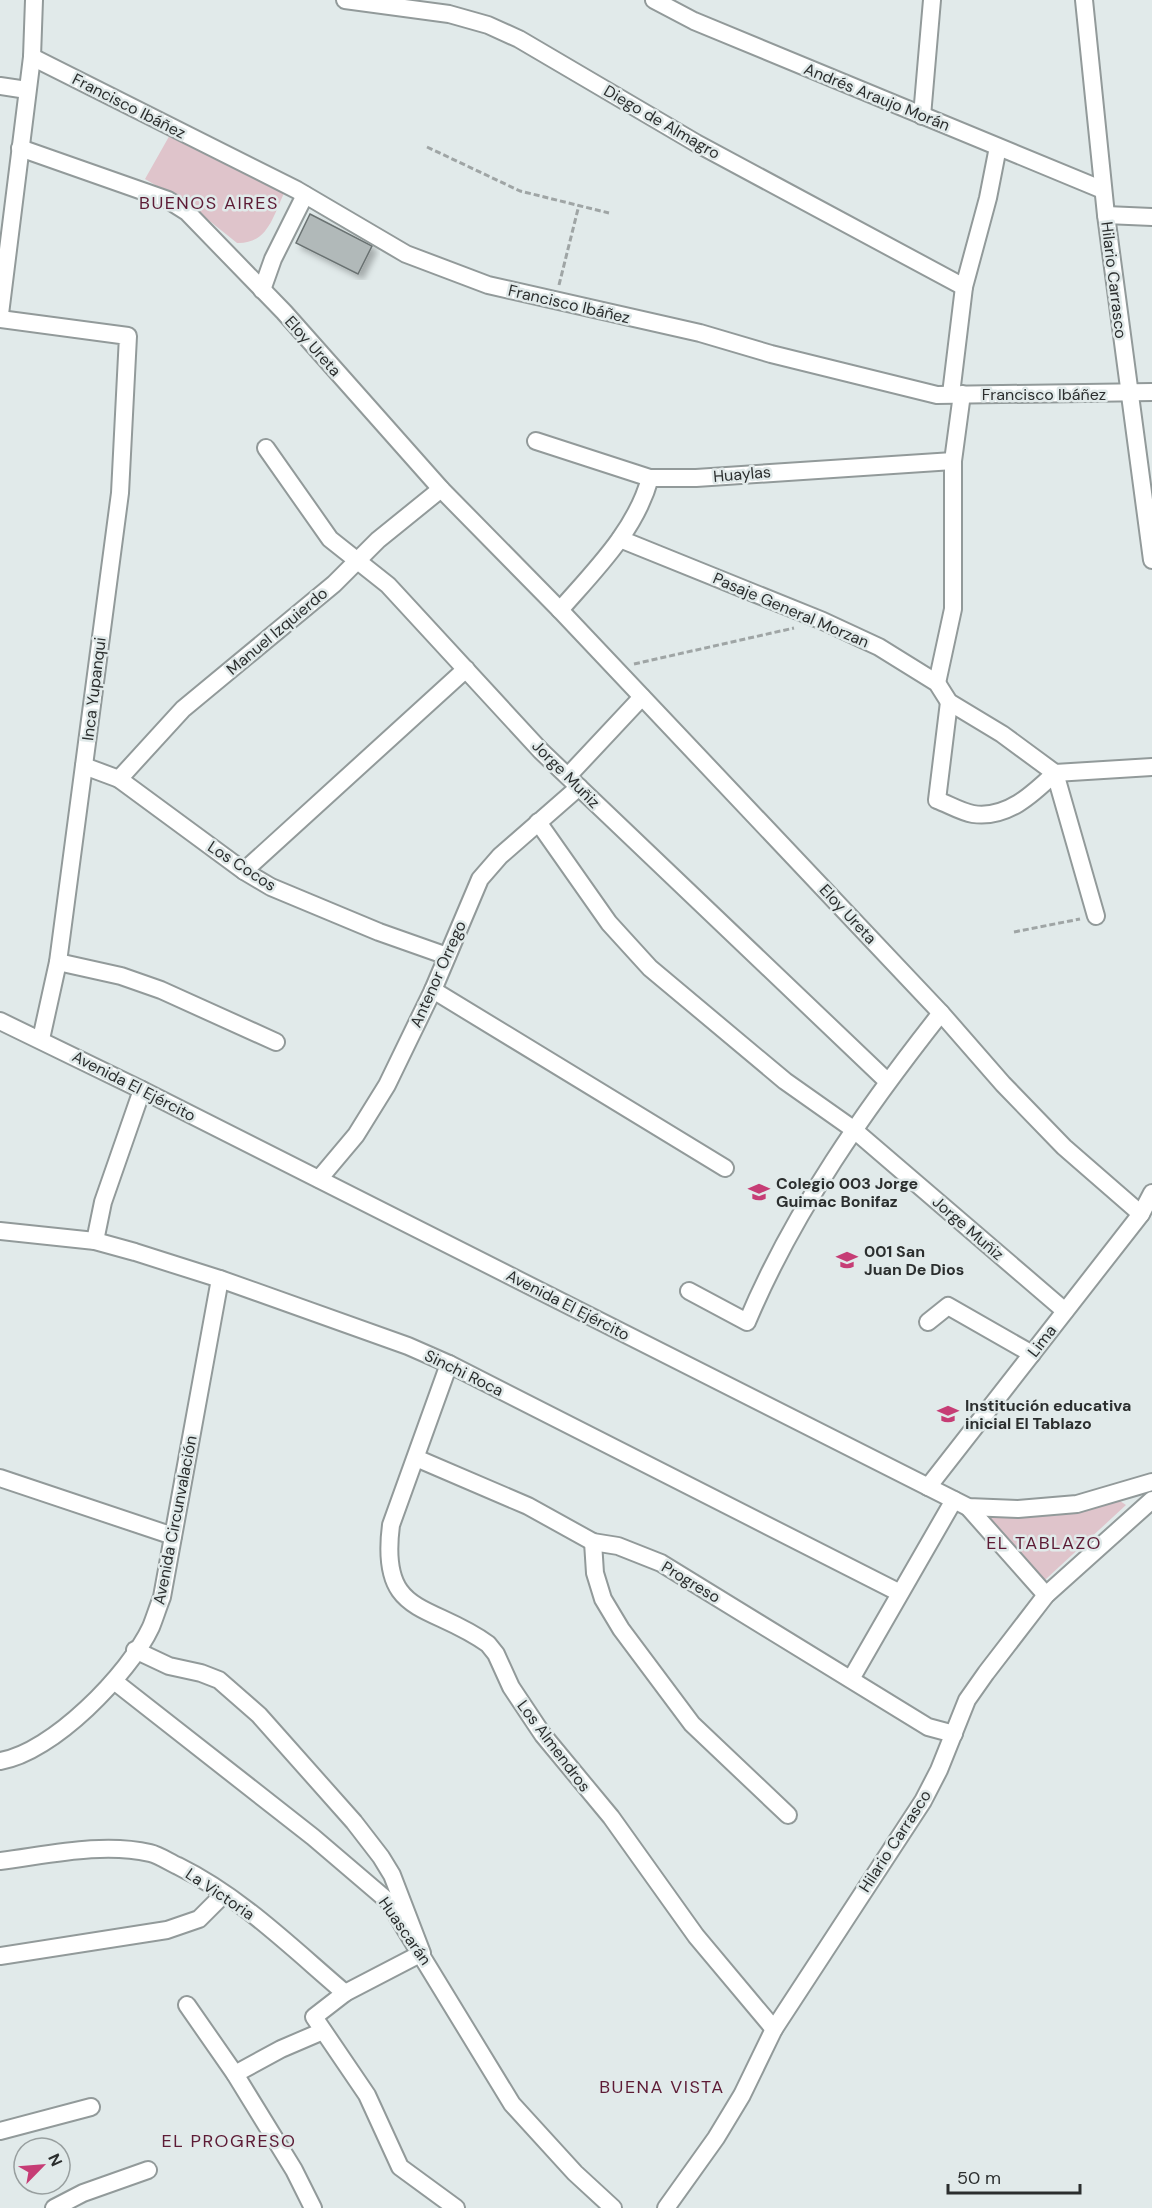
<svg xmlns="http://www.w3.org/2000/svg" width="1152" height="2208" font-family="'DM Sans',sans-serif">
  <defs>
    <filter id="shadow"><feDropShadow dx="5" dy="5" stdDeviation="3" flood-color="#0004"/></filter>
  </defs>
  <rect width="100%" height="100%" fill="#e1eaea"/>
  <g fill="#dfc4cb">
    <path d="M 171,133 L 286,189 C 273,215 269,244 237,243 L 191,206 L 145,179 Z"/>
    <path d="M 1120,1501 L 1126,1505 L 1046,1579 L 1043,1579 L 987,1520 L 992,1516 L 1054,1516 Z"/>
  </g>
  <path fill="#b1b9b9" stroke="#6a7272" stroke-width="1.5" filter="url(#shadow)" d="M 310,214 L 372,246 L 358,274 L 296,243 Z"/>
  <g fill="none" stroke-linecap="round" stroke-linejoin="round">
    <defs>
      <g id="street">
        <path d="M 345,0 L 449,14 L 488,25 L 519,39 L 696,143 L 964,287"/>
        <path d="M 654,0 L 694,21 L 1103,190"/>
        <path d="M 1084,0 L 1106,215 L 1152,560"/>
        <path d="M 32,57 L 297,190 L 406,254 L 488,285 L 700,333 L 771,354 L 937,395 L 1152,392"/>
        <path d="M 0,86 L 27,90"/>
        <path d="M 922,116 L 932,0"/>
        <path d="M 20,148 L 168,200 L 187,212 L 284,312 L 441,489 L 560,610 L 941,1013 L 1003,1084 L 1064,1147 L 1141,1214"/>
        <path d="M 1106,215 L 1152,217"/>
        <path d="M 262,290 L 273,259 L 305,195"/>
        <path d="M 0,314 L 32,57 L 34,0"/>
        <path d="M 0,319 L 128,336 L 120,493 L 58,962 L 41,1039"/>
        <path d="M 951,394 L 964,287 L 988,198 L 998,147"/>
        <path d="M 536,441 L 650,478 L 696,478 L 953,461"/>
        <path d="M 266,448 L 330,539 L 388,585 L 541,751 L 887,1081"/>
        <path d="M 620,539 L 823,621 L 879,647 L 937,683 L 949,702 L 1002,734 L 1055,773 L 1096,916"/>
        <path d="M 560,610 C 595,570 636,530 650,478"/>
        <path d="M 937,683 L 953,609 L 953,461 L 962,394"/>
        <path d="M 949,702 L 937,800 C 948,804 961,812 973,814 C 1007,819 1033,794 1055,773"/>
        <path d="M 84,766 L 119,779 L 244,871 L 271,887 L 379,932 L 447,956"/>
        <path d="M 1055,773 L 1152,767"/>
        <path d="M 568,776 L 642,697"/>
        <path d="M 119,779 L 183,709 L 334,584 L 378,540 L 441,489"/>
        <path d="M 538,822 L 609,923 L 650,968 L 785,1081 L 853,1129 L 1065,1311"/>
        <path d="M 244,871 L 466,669"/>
        <path d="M 58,962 L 121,976 L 161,990 L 276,1042"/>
        <path d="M 433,990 L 725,1168"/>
        <path d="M 0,1021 L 142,1090 L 968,1507 L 1018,1509 L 1077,1504 L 1152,1482"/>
        <path d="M 319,1179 L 356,1135 L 387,1085 L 433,990 L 480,879 L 500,856 L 579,787"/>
        <path d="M 0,1231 L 95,1241 L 135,1252 L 220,1279 L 408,1346 L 449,1364 L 900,1593"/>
        <path d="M 95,1241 L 103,1202 L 142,1090"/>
        <path d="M 689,1291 L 747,1322 C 794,1210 866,1108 941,1013"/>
        <path d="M 928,1322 L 948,1306 L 1032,1354"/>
        <path d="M 449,1364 L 391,1525 C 379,1618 430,1602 488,1644 L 496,1654 L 511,1687 L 543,1735 L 611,1817 L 696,1936 L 774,2029"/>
        <path d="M 416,1458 L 528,1506 L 593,1542 L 618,1546 L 661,1563 L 928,1727 L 954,1734"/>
        <path d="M 0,1478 L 173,1536"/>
        <path d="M 928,1487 L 1141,1214 L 1152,1193"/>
        <path d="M 968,1507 L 1046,1595"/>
        <path d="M 593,1542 L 595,1573 L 603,1599 L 621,1629 L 692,1724 L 788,1815"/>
        <path d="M 135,1650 L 169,1666 L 201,1673 L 219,1680 L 259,1715 L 354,1822 L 381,1857 L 392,1875 L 422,1953 L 345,1993 L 314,2017 L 367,2095 L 400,2167 L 456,2208"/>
        <path d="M 851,1679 L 954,1500"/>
        <path d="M 114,1681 L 313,1837 L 388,1901 L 512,2104 L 575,2173 L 613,2208"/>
        <path d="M 0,1761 C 52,1753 129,1674 151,1627 C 155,1617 158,1607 162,1597 L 220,1279"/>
        <path d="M 0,1861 C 48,1855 102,1842 150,1853 C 159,1855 169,1862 178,1866 C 241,1897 292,1948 345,1993"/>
        <path d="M 0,1956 L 167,1930 L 199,1919 L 224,1894"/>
        <path d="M 187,2005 L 235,2074 L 294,2170 L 313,2208"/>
        <path d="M 235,2074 L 281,2049 L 323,2031"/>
        <path d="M 0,2131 L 91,2107"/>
        <path d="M 54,2208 L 83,2193 L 148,2170"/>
        <path d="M 666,2208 L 716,2138 L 742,2095 L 774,2029 L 923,1801 L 939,1770 L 967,1700 L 986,1673 L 1046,1595 L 1152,1500"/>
      </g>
    </defs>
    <use href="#street" stroke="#929a9a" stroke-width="20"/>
    <g stroke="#9fa5a5" stroke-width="3" stroke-dasharray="6 3" stroke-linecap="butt">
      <path d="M 427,147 L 520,191 L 609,213"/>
      <path d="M 559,285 L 579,205"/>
      <path d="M 634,664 L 794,628"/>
      <path d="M 1014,932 L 1080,919"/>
    </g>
    <use href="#street" stroke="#fff" stroke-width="16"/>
  </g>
  <defs>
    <symbol id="school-bare" viewBox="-9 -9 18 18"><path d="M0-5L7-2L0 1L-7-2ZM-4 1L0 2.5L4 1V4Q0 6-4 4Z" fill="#c63d75" stroke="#e1eaea" stroke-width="2.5" paint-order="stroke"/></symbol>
  </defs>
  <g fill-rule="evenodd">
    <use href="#school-bare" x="744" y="1177" width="30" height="30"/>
    <use href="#school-bare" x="832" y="1245" width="30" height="30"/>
    <use href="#school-bare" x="933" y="1399" width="30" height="30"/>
  </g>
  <g text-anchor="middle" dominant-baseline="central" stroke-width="5" stroke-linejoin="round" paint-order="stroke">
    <g font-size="16" fill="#2b2e2e" stroke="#e1eaea">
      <text transform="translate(877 97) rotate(22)">Andrés Araujo Morán</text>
      <text transform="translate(129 106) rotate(27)">Francisco Ibáñez</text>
      <text transform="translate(662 122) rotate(30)">Diego de Almagro</text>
      <text transform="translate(1114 280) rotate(83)">Hilario Carrasco</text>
      <text transform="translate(569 304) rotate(13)">Francisco Ibáñez</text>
      <text transform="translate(313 346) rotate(48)">Eloy Ureta</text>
      <text x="1044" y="394">Francisco Ibáñez</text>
      <text transform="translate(742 474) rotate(-5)">Huaylas</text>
      <text transform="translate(791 610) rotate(23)">Pasaje General Morzan</text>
      <text transform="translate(277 631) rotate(-40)">Manuel Izquierdo</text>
      <text transform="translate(94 689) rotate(-83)">Inca Yupanqui</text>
      <text transform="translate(566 774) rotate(45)">Jorge Muñiz</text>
      <text transform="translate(242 866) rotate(33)">Los Cocos</text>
      <text transform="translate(848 914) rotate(47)">Eloy Ureta</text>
      <text transform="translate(438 974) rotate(-66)">Antenor Orrego</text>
      <text transform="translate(134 1086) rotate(27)">Avenida El Ejército</text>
      <text transform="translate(968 1228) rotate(41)">Jorge Muñiz</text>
      <text transform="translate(568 1305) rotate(27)">Avenida El Ejército</text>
      <text transform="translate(1042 1341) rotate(-52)">Lima</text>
      <text transform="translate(464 1373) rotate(26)">Sinchi Roca</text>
      <text transform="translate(175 1520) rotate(-79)">Avenida Circunvalación</text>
      <text transform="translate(691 1582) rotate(31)">Progreso</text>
      <text transform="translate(554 1746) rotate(53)">Los Almendros</text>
      <text transform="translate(895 1841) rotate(-57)">Hilario Carrasco</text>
      <text transform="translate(220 1894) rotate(34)">La Victoria</text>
      <text transform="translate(405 1931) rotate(55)">Huascarán</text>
    </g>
    <g font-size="16" font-weight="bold" fill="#2b2e2e" stroke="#e1eaea" text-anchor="start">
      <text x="776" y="1183">Colegio 003 Jorge<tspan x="776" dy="18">Guimac Bonifaz</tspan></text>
      <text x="864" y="1251">001 San<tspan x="864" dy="18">Juan De Dios</tspan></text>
      <text x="965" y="1405">Institución educativa<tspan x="965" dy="18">inicial El Tablazo</tspan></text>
    </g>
    <g font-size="18" letter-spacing="1.5" fill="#5d1b35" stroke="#e1eaea">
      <text x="209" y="203">BUENOS AIRES</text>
      <text x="1044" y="1543">EL TABLAZO</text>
      <text x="662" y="2087">BUENA VISTA</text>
      <text x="229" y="2141">EL PROGRESO</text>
    </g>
  </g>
  <g transform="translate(42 2166) rotate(65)"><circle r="28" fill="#e1eaea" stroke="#989f9f" stroke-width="1.5"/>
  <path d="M0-4.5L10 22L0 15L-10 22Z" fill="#c63d75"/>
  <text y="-9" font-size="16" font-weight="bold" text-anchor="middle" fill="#2b2e2e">N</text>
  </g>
  <path d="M948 2184v9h132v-9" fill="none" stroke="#2b2e2e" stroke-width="3"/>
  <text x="957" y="2184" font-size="18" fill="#2b2e2e" stroke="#e1eaea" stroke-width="4.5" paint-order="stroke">50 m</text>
</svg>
